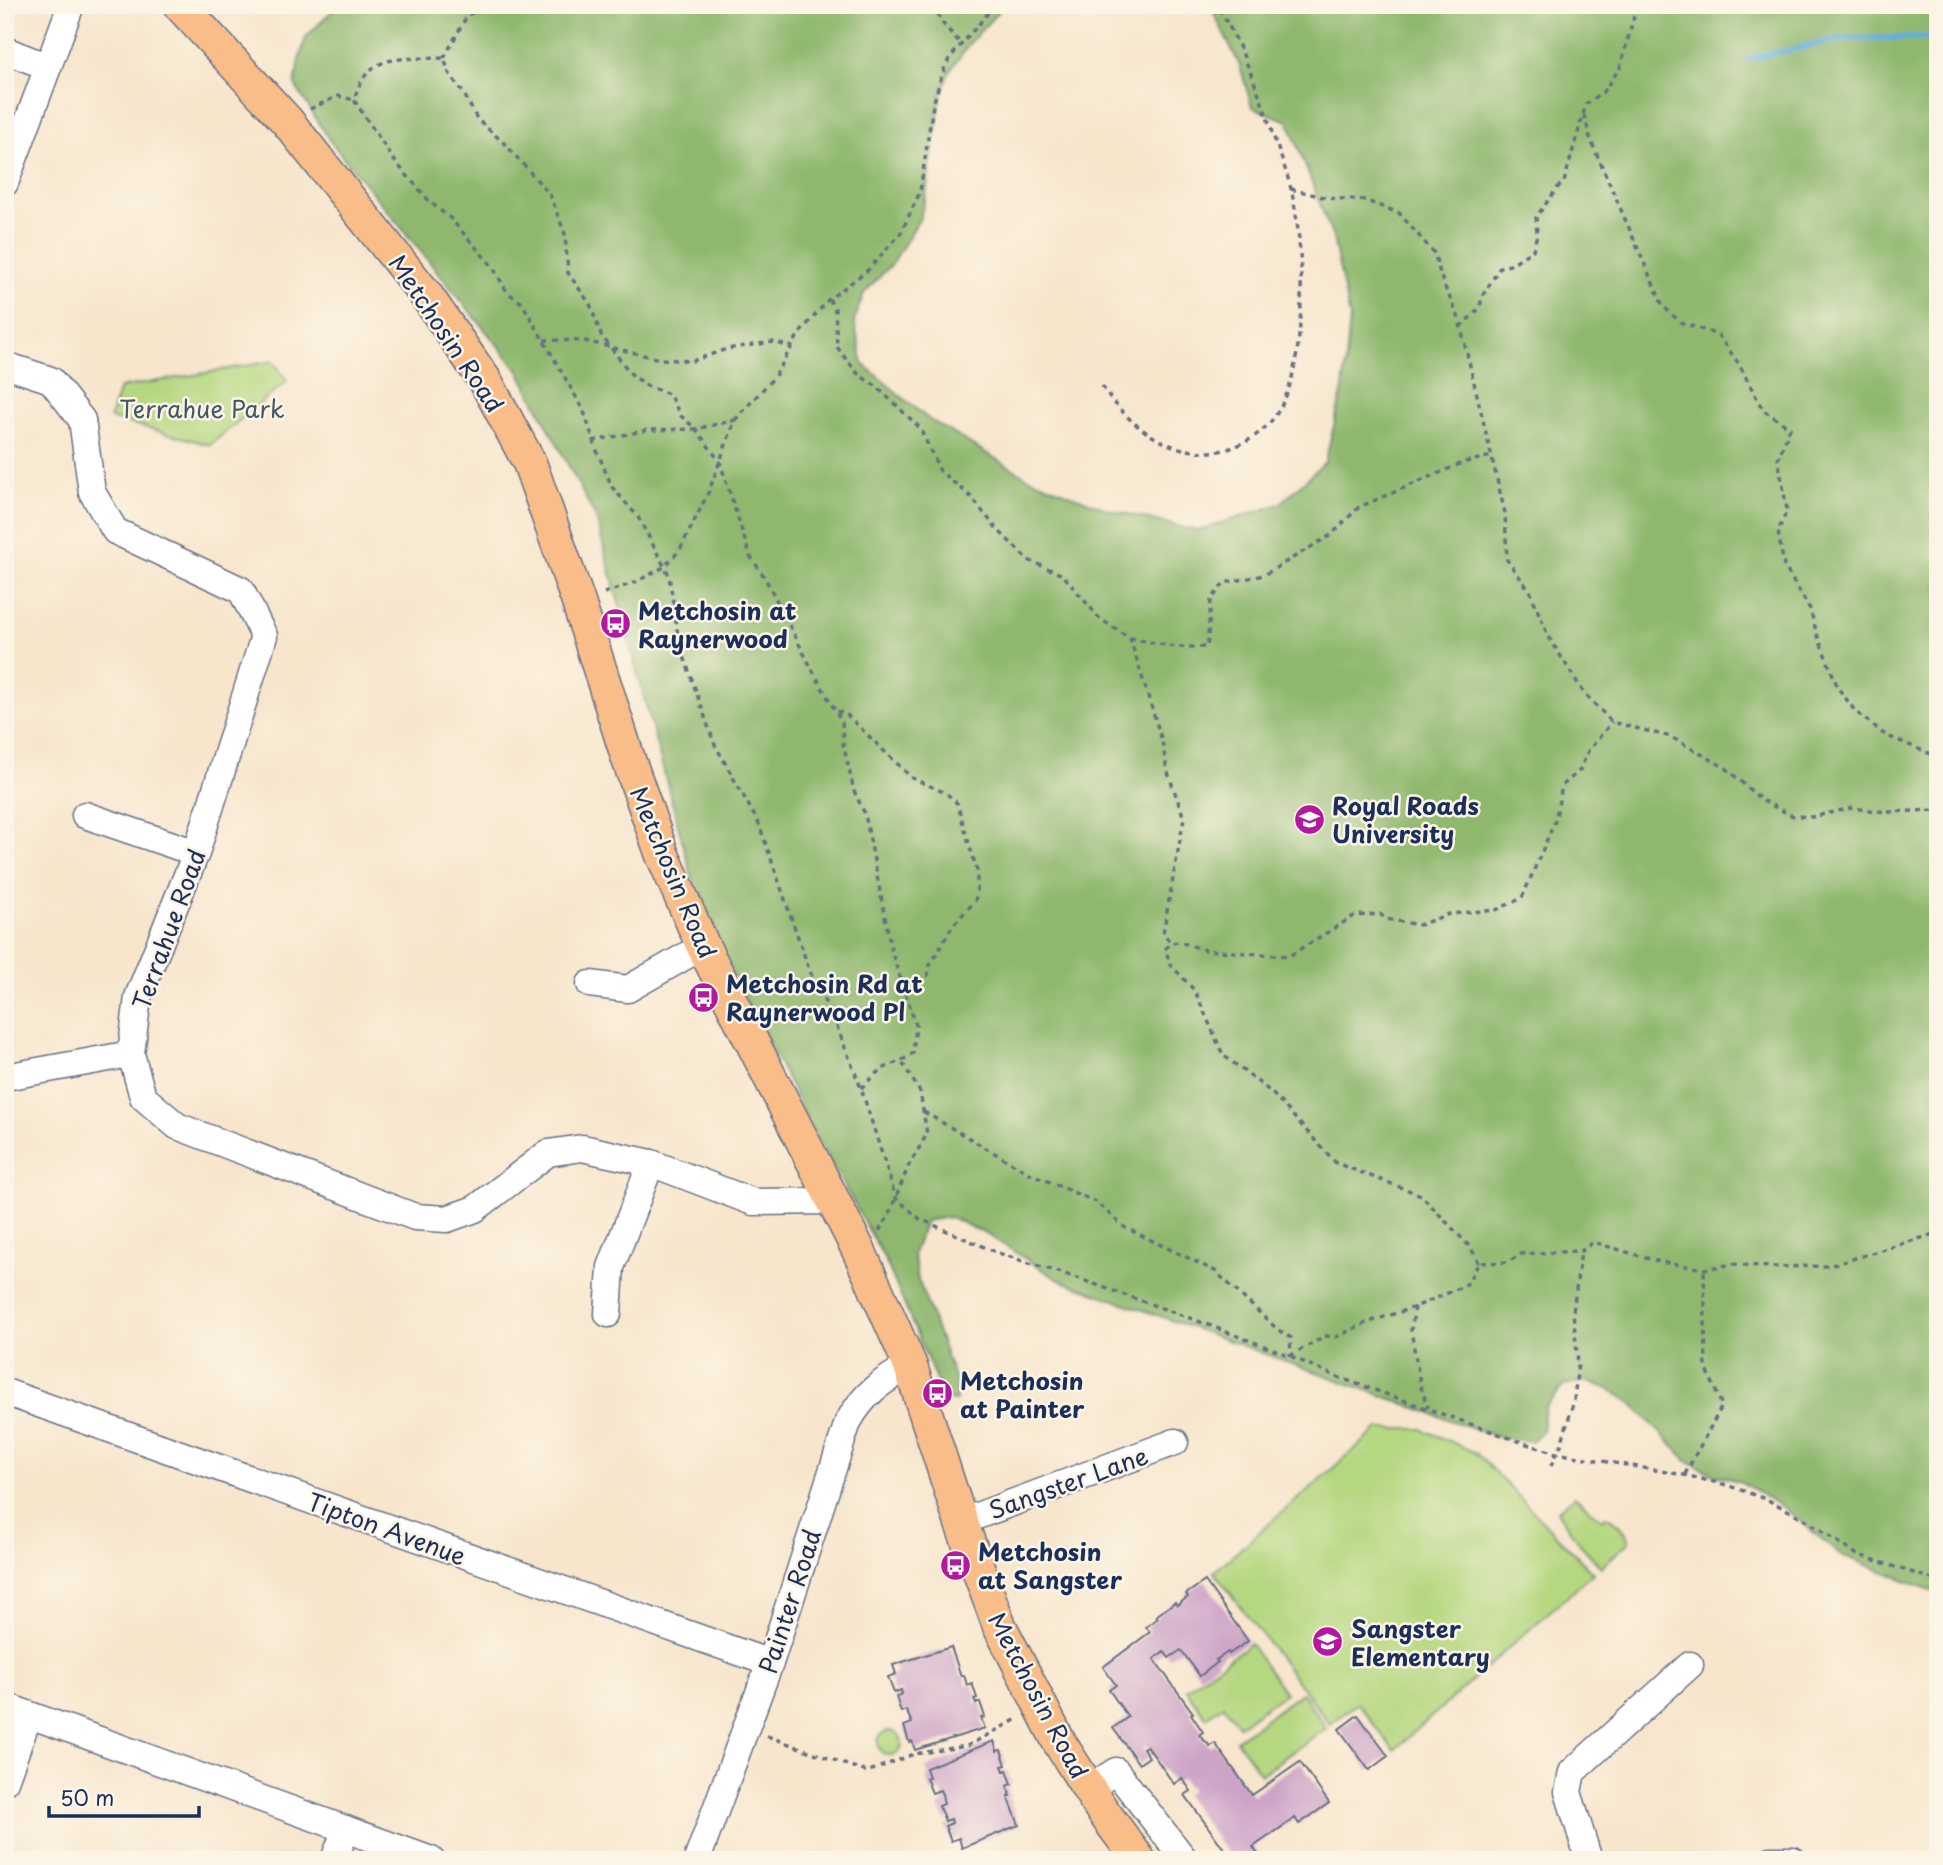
<svg xmlns="http://www.w3.org/2000/svg" width="1943" height="1865" font-family="'Playpen Sans',sans-serif">
  <rect width="100%" height="100%" fill="#fcf5e5"/>
  <filter id="ink" filterUnits="userSpaceOnUse"><feTurbulence type="fractalNoise" baseFrequency=".0143" numOctaves="2"/><feDisplacementMap in="SourceGraphic" scale="14" xChannelSelector="R" yChannelSelector="G"/><feConvolveMatrix kernelMatrix="1 2 1 2 8 2 1 2 1" color-interpolation-filters="sRGB"/></filter>
  <filter id="wash" filterUnits="userSpaceOnUse"><feTurbulence type="fractalNoise" baseFrequency=".00686" numOctaves="4" result="noise"/><feDisplacementMap in="SourceGraphic" scale="28" xChannelSelector="R" yChannelSelector="G"/><feGaussianBlur stdDeviation="1.57" result="paint"/><feColorMatrix in="noise" values="0 0 0 0 0 0 0 0 0 0 0 0 0 0 0 0 0 1.4 0 .05"/><feComposite in="paint" operator="in"/></filter>
  <g filter="url(#wash)">
    <rect width="100%" height="100%" fill="#f7e5cc"/>
    <g fill="#b4d77f" stroke="#68836e" stroke-width="2">
      <path d="M 273,361 L 287,381 L 210,445 L 110,418 L 120,388 Z"/>
      <path d="M 1378,1429 L 1422,1429 L 1476,1453 L 1593,1573 L 1394,1750 L 1357,1703 L 1330,1724 L 1214,1572 Z"/>
      <path d="M 1575,1496 L 1602,1520 L 1606,1516 C 1616,1521 1626,1531 1629,1542 L 1601,1567 L 1578,1542 L 1557,1511 Z"/>
      <path d="M 1250,1644 L 1285,1693 L 1239,1726 L 1223,1705 L 1206,1717 L 1186,1689 Z"/>
      <path d="M 1302,1693 L 1326,1728 L 1261,1774 L 1236,1740 Z"/>
      <circle cx="890" cy="1743" r="12"/>
    </g>
    <path fill="#8fb86e" stroke="#557466" stroke-width="2" d="M 338,5 L 1004,5 L 968,45 L 949,72 L 941,97 L 926,193 L 920,218 L 892,264 L 864,293 L 854,321 L 863,364 L 928,419 L 1027,477 L 1104,508 L 1197,531 L 1280,504 L 1325,462 L 1343,389 L 1350,318 L 1333,238 L 1288,121 L 1252,107 L 1240,66 L 1210,5 L 1938,5 L 1938,1593 L 1841,1555 L 1784,1508 L 1741,1482 L 1711,1473 L 1688,1461 L 1631,1403 L 1609,1389 L 1587,1381 L 1565,1385 L 1545,1407 L 1542,1431 L 1532,1441 L 1500,1438 L 1059,1280 L 988,1235 L 950,1217 L 925,1221 L 913,1254 L 918,1279 L 956,1383 L 956,1401 L 949,1400 L 941,1392 L 886,1261 L 818,1139 L 702,915 L 596,518 L 519,371 L 330,141 L 295,85 L 299,60 L 306,37 Z"/>
    <g fill="none" stroke-linecap="round" stroke-linejoin="round">
      <path stroke="#61adda" stroke-width="6" d="M 1748,59 L 1840,39 L 1938,37"/>
    </g>
    <g id="blocks">
      <g fill="#cda4c8">
        <path d="M 1205,1581 L 1248,1641 L 1229,1654 L 1228,1652 L 1216,1660 L 1218,1662 L 1200,1676 L 1181,1650 L 1169,1658 L 1164,1651 L 1154,1659 L 1193,1713 L 1191,1714 L 1203,1732 L 1199,1735 L 1210,1746 L 1215,1743 L 1252,1795 L 1300,1762 L 1329,1803 L 1299,1824 L 1295,1818 L 1253,1847 L 1262,1860 L 1232,1860 L 1185,1795 L 1191,1791 L 1182,1778 L 1174,1784 L 1147,1746 L 1143,1748 L 1149,1757 L 1139,1764 L 1113,1728 L 1128,1717 L 1109,1690 L 1116,1685 L 1103,1667 L 1150,1632 L 1146,1627 L 1158,1618 L 1156,1616 L 1175,1602 L 1177,1605 L 1188,1597 L 1186,1594 Z"/>
        <path d="M 951,1647 L 961,1676 L 964,1675 L 967,1685 L 972,1683 L 977,1698 L 974,1699 L 976,1704 L 980,1702 L 985,1717 L 981,1718 L 985,1728 L 915,1750 L 912,1741 L 909,1742 L 904,1726 L 912,1723 L 906,1710 L 901,1712 L 896,1697 L 902,1694 L 901,1690 L 894,1693 L 888,1677 L 896,1674 L 893,1665 Z"/>
        <path d="M 1358,1715 L 1388,1756 L 1369,1770 L 1339,1729 Z"/>
        <path d="M 994,1741 L 997,1751 L 1001,1750 L 1006,1765 L 1002,1766 L 1004,1771 L 1007,1770 L 1012,1784 L 1007,1786 L 1011,1796 L 1008,1796 L 1019,1825 L 962,1848 L 959,1838 L 951,1841 L 945,1826 L 952,1823 L 951,1819 L 945,1821 L 939,1806 L 944,1804 L 942,1794 L 940,1790 L 932,1793 L 926,1778 L 929,1777 L 926,1768 Z"/>
      </g>
    </g>
  </g>
  <g filter="url(#ink)">
    <use href="#blocks" fill-opacity="0" stroke="#686f84" stroke-width="2"/>
    <g fill="none" stroke-linecap="round" stroke-linejoin="round">
      <defs>
        <g id="minor">
          <path d="M 5,50 L 48,67"/>
          <path d="M 5,183 L 71,5"/>
          <path d="M 5,365 L 51,380 L 82,420 L 92,492 L 115,531 L 241,590 L 264,636 L 196,853 L 138,997 L 131,1054 L 143,1097 L 177,1126 L 415,1217 L 447,1219 L 475,1209 L 548,1153 L 582,1148 L 651,1163 L 753,1202 L 835,1201"/>
          <path d="M 85,815 L 196,853"/>
          <path d="M 590,984 L 628,989 L 703,946"/>
          <path d="M 5,1077 L 131,1054"/>
          <path d="M 608,1314 L 611,1267 L 651,1163"/>
          <path d="M 5,1392 L 770,1663"/>
          <path d="M 961,1522 L 1175,1442"/>
          <path d="M 5,1706 L 431,1860"/>
          <path d="M 5,1781 L 29,1715"/>
          <path d="M 1088,1789 L 1116,1771 L 1185,1860"/>
          <path d="M 334,1860 L 346,1829"/>
          <path d="M 697,1860 L 770,1663 L 848,1422 C 864,1393 881,1382 910,1365"/>
          <path d="M 1589,1860 L 1568,1792 L 1572,1772 L 1690,1665"/>
          <path d="M 1771,1860 L 1793,1860"/>
        </g>
        <path id="major" d="M 180,5 L 287,121 L 426,295 L 486,382 L 530,464 L 578,601 L 628,758 L 662,854 L 703,946 L 858,1249 L 910,1365 L 961,1522 L 999,1625 L 1059,1742 L 1102,1810 L 1139,1860"/>
      </defs>
      <use href="#minor" stroke="#686f84" stroke-width="29"/>
      <use href="#major" stroke="#686f84" stroke-width="36"/>
      <g stroke="#686f84" stroke-width="3.5" stroke-dasharray="5 5" stroke-linecap="butt">
        <path d="M 932,5 L 944,25 L 961,44"/>
        <path d="M 444,58 L 467,16 L 483,5"/>
        <path d="M 310,109 L 338,96 L 354,100"/>
        <path d="M 1584,115 L 1591,141 L 1663,306 L 1680,322 L 1718,335 L 1739,364 L 1763,410 L 1790,428 L 1778,459 L 1787,510 L 1778,532 L 1784,566 L 1810,609 L 1817,634 L 1838,688 L 1855,711 L 1885,735 L 1938,757"/>
        <path d="M 1291,189 L 1327,198 L 1364,200 L 1399,213 L 1434,253 L 1443,283 L 1458,316 L 1477,395 L 1505,513 L 1507,560 L 1530,591 L 1548,636 L 1584,693 L 1612,722 L 1671,737 L 1726,768 L 1761,800 L 1793,816 L 1812,817 L 1852,808 L 1887,812 L 1938,810"/>
        <path d="M 829,299 L 835,309 L 837,347 L 859,375 L 876,386 L 920,428 L 940,471 L 970,496 L 997,529 L 1028,560 L 1063,575 L 1100,619 L 1130,638 L 1162,741 L 1167,770 L 1184,818 L 1163,933 L 1171,943"/>
        <path d="M 1460,327 L 1479,309 L 1483,295 L 1500,267 L 1510,265 L 1533,250 L 1537,234 L 1536,217 L 1559,186 L 1564,182 L 1586,104 L 1602,93 L 1620,68 L 1637,5"/>
        <path d="M 544,340 L 585,341 L 660,359 L 692,361 L 727,349 L 773,342 L 791,347"/>
        <path d="M 1102,386 C 1126,422 1161,451 1206,452 C 1236,452 1266,434 1280,408 C 1308,361 1304,245 1292,193 C 1287,172 1279,152 1272,132 C 1257,87 1242,46 1217,5"/>
        <path d="M 593,441 L 648,430 L 696,429 L 735,420"/>
        <path d="M 604,593 L 634,583 L 664,567 L 680,550 L 709,491 L 735,420 L 775,376 L 799,334 L 829,299 L 868,270 L 901,233 L 920,192 L 933,105 L 942,74 L 949,59 L 995,5"/>
        <path d="M 1130,638 L 1175,647 L 1207,647 L 1211,600 L 1224,583 L 1264,575 L 1331,535 L 1359,507 L 1465,462 L 1492,456"/>
        <path d="M 837,711 L 846,714 L 912,778 L 946,793 L 957,803 L 977,871 L 977,891 L 975,901 L 953,925 L 930,965 L 928,975 L 905,992"/>
        <path d="M 861,1088 C 868,1083 871,1077 878,1072 C 887,1065 902,1062 913,1053 L 916,1025 L 892,953 L 865,814 L 854,791 L 843,744 L 842,722 L 815,675 L 764,576 L 750,556 L 720,462 L 696,429 L 681,416 L 669,394 L 647,386 L 631,374 L 601,335 L 590,304 L 568,273 L 565,234 L 550,195 L 505,144 L 477,119 L 464,94 L 449,73 L 444,58 C 401,60 368,50 354,100 L 393,159 L 430,202 L 450,218 L 493,267 L 507,292 L 522,303 L 583,409 L 597,451 L 612,487 L 638,517 L 669,575 L 679,642 L 714,743 L 759,824 L 810,972 L 835,1022 L 861,1088 L 896,1198 L 920,1219 L 998,1253 L 1080,1279 L 1198,1321 L 1290,1356 L 1335,1376 L 1527,1444 L 1556,1453 L 1684,1475 L 1727,1485 L 1768,1500 L 1803,1518 L 1856,1554 L 1938,1581"/>
        <path d="M 924,1112 L 1029,1173 L 1096,1202 L 1124,1227 L 1215,1271 L 1277,1329 L 1291,1338 L 1290,1356"/>
        <path d="M 879,1231 L 888,1217 L 908,1167 L 927,1134 L 920,1092 L 902,1062"/>
        <path d="M 1479,1263 L 1471,1248 L 1421,1195 L 1336,1163 L 1271,1092 L 1223,1055 L 1195,991 L 1171,965 L 1165,949 L 1171,943 L 1180,942 L 1205,950 L 1289,956 L 1354,916 L 1380,914 L 1386,919 L 1419,925 L 1449,914 L 1496,910 L 1522,898 L 1555,821 L 1562,786 L 1580,770 L 1588,751 L 1612,722"/>
        <path d="M 1415,1307 L 1411,1330 L 1420,1384 L 1428,1408"/>
        <path d="M 1290,1356 L 1325,1336 L 1336,1337 L 1366,1323 L 1415,1307 L 1466,1285 L 1479,1263 L 1508,1262 L 1521,1254 L 1581,1251 L 1593,1242 L 1660,1262 L 1704,1269 L 1733,1264 L 1771,1267 L 1829,1266 L 1931,1235 L 1938,1222"/>
        <path d="M 1551,1466 L 1556,1453 L 1561,1445 L 1574,1400 L 1578,1363 L 1573,1312 L 1581,1251"/>
        <path d="M 1685,1474 L 1722,1406 L 1706,1367 L 1704,1269"/>
        <path d="M 767,1736 L 867,1772 L 914,1754 L 967,1746 L 1019,1718"/>
      </g>
      <use href="#minor" stroke="#fff" stroke-width="26"/>
      <use href="#major" stroke="#f8bd88" stroke-width="33"/>
    </g>
  </g>
  <defs>
    <symbol id="bus-disc" viewBox="-11 -11 22 22"><circle r="9.5" fill="#b5179e" stroke="#fcf5e5"/><path d="M-5-6H5V4H4V6H2V4H-2V6H-4V4H-5ZM-3.5-4V0h7V-4ZM-3.5 1.2v1.5H-2V1.2ZM2 1.2v1.5H3.5V1.2Z" fill="#fff"/></symbol>
    <symbol id="university-disc" viewBox="-11 -11 22 22"><circle r="9.5" fill="#b5179e" stroke="#fcf5e5"/><path d="M0-5L7-2L0 1L-7-2ZM-4 1L0 2.5L4 1V4Q0 6-4 4Z" fill="#fff"/></symbol>
    <symbol id="school-disc" viewBox="-11 -11 22 22"><circle r="9.5" fill="#b5179e" stroke="#fcf5e5"/><path d="M0-5L7-2L0 1L-7-2ZM-4 1L0 2.5L4 1V4Q0 6-4 4Z" fill="#fff"/></symbol>
  </defs>
  <g fill-rule="evenodd">
    <use href="#bus-disc" x="598" y="606" width="35" height="35"/>
    <use href="#university-disc" x="1292" y="802" width="35" height="35"/>
    <use href="#bus-disc" x="686" y="980" width="35" height="35"/>
    <use href="#bus-disc" x="920" y="1376" width="35" height="35"/>
    <use href="#bus-disc" x="938" y="1548" width="35" height="35"/>
    <use href="#school-disc" x="1310" y="1624" width="35" height="35"/>
  </g>
  <g text-anchor="middle" dominant-baseline="central" stroke-width="5" stroke-linejoin="round" paint-order="stroke">
    <g font-size="24" fill="#1b2f5e" stroke="#fcf5e5">
      <text transform="translate(447 333) rotate(56)">Metchosin Road</text>
      <text transform="translate(674 872) rotate(67)">Metchosin Road</text>
      <text transform="translate(168 929) rotate(-70)">Terrahue Road</text>
      <text transform="translate(1068 1482) rotate(-20)">Sangster Lane</text>
      <text transform="translate(387 1528) rotate(20)">Tipton Avenue</text>
      <text transform="translate(789 1601) rotate(-72)">Painter Road</text>
      <text transform="translate(1039 1695) rotate(62)">Metchosin Road</text>
    </g>
    <g font-size="24" fill="#415966" stroke="#fcf5e5">
      <text x="202" y="408">Terrahue Park</text>
    </g>
    <g font-size="24" font-weight="bold" fill="#1b2f5e" stroke="#fcf5e5" text-anchor="start">
      <text x="638" y="610">Metchosin at<tspan x="638" dy="28">Raynerwood</tspan></text>
      <text x="1332" y="805">Royal Roads<tspan x="1332" dy="28">University</tspan></text>
      <text x="726" y="983">Metchosin Rd at<tspan x="726" dy="28">Raynerwood Pl</tspan></text>
      <text x="960" y="1380">Metchosin<tspan x="960" dy="28">at Painter</tspan></text>
      <text x="978" y="1551">Metchosin<tspan x="978" dy="28">at Sangster</tspan></text>
      <text x="1351" y="1628">Sangster<tspan x="1351" dy="28">Elementary</tspan></text>
    </g>
  </g>
  <rect width="1943" height="1865" fill="none" stroke="#fcf5e5" stroke-width="28"/>
  <path d="M49 1806v10h150v-10" fill="none" stroke="#1b2f5e" stroke-width="3.5"/>
  <text x="60" y="1806" font-size="21" fill="#1b2f5e" stroke="#fcf5e5" stroke-width="5" paint-order="stroke">50 m</text>
</svg>
